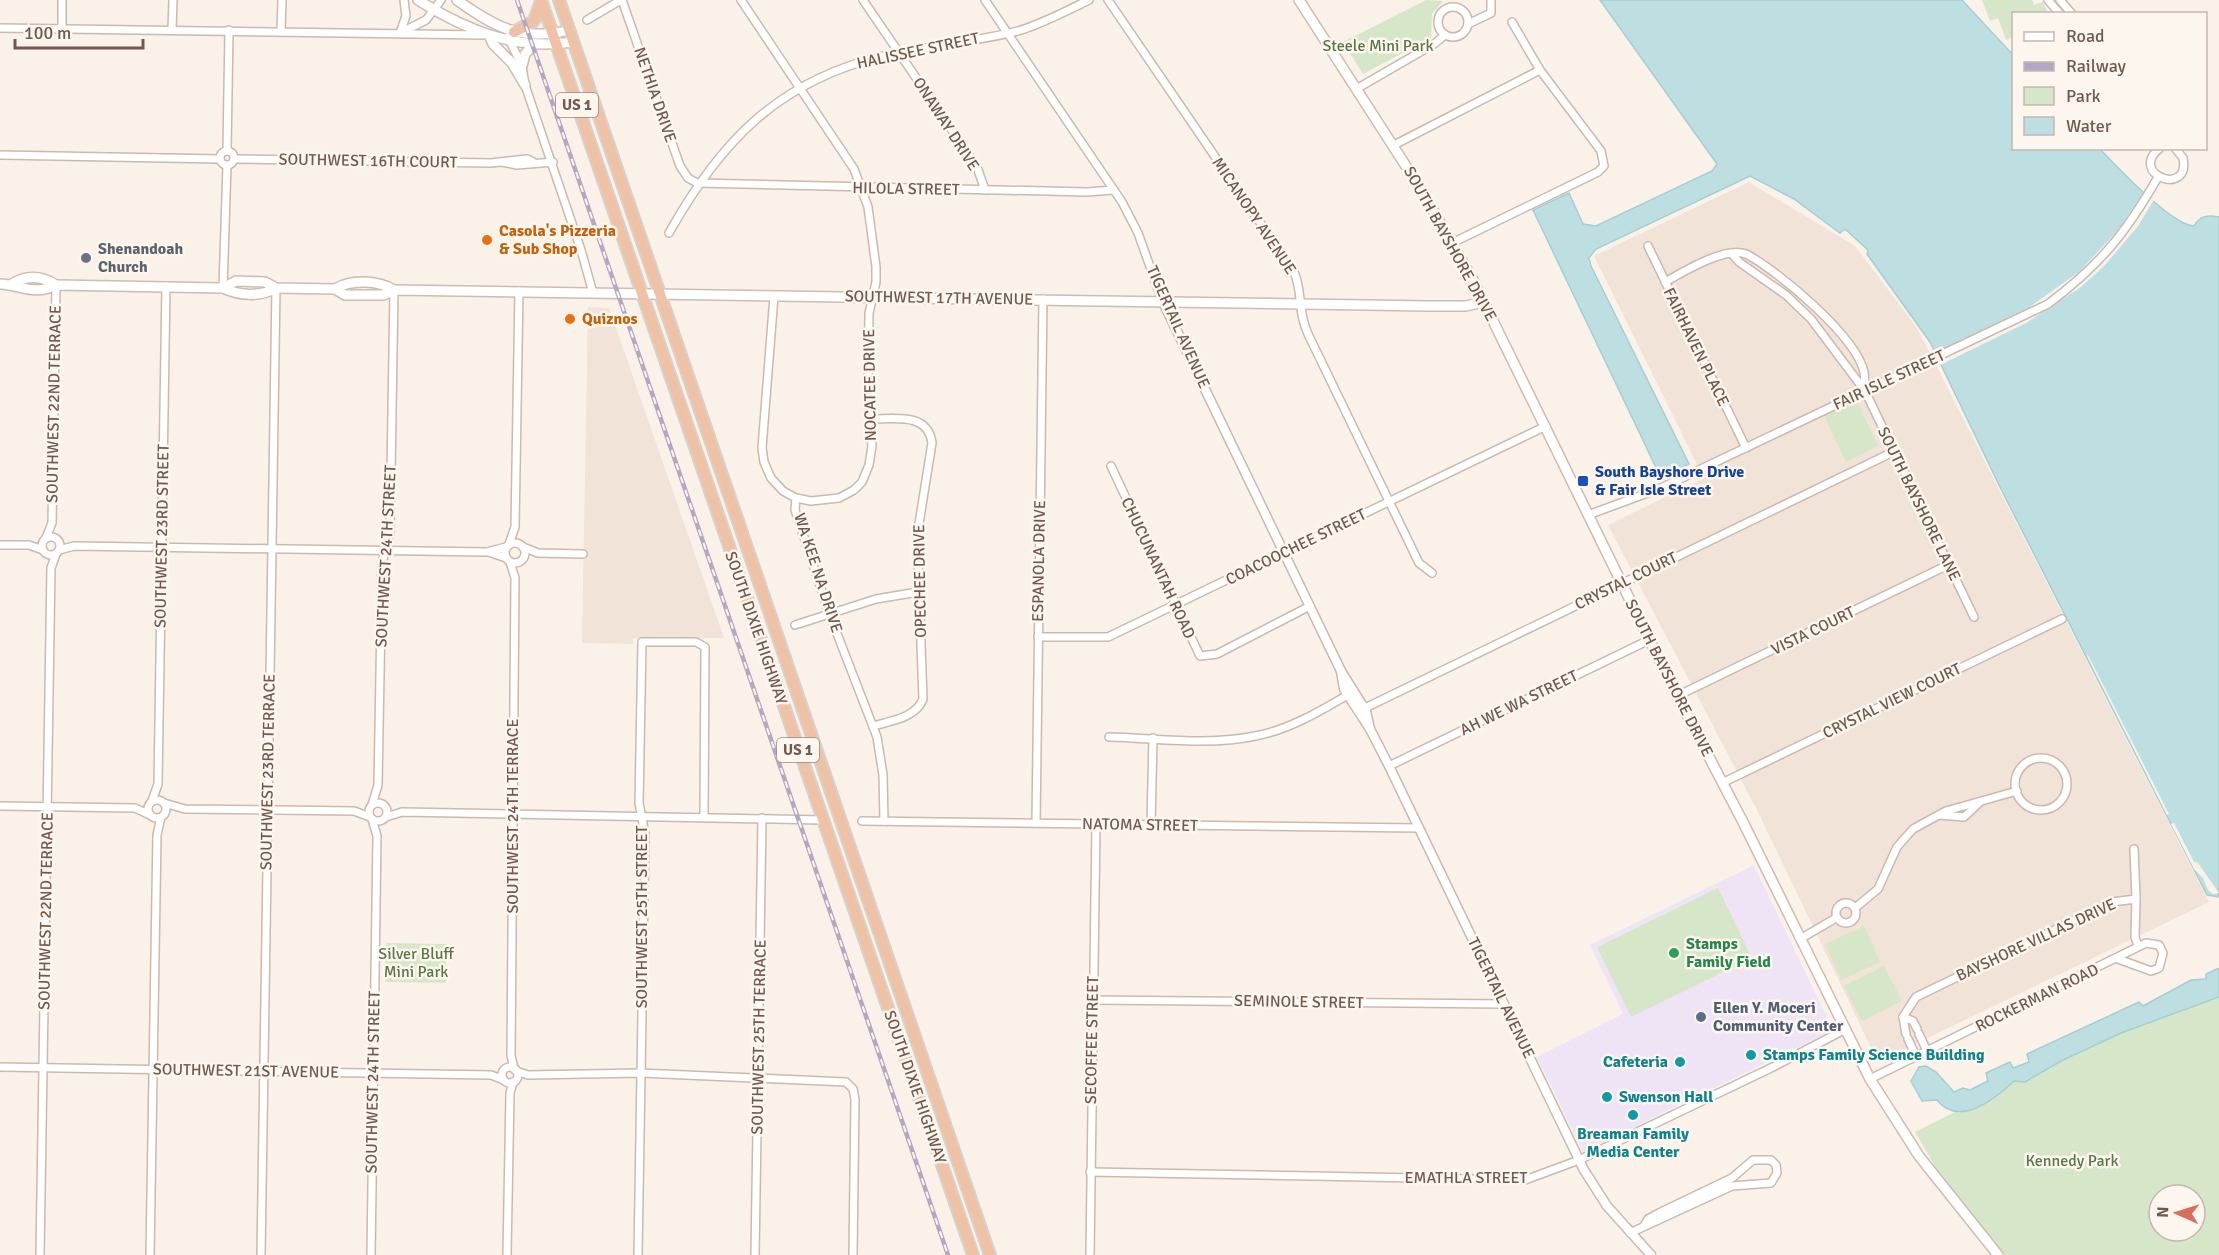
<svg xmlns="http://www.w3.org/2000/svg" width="2219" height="1255" font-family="Signika,sans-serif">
  <rect width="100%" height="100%" fill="#faf2e8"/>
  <g fill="#f1e3d7">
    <path d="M 1749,182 L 1855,246 L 1917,328 L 2209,902 L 1878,1062 L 1757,810 L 1608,525 L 1704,478 L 1594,256 Z"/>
    <path d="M 588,307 L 609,308 L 724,638 L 633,638 L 633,644 L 582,643 Z"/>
  </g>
  <path fill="#efe4f6" d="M 1754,865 L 1833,1030 L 1583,1152 L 1537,1057 L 1623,1014 L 1590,945 Z"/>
  <g fill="#d6e6c8" fill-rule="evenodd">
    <path d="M 1426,0 L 1443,1 L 1432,14 L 1431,38 L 1363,74 L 1343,42 Z"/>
    <path d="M 1982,0 L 2032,0 L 2034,5 L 2043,2 L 2048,13 L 2014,14 L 2013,37 L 2006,40 L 1998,18 L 1990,21 Z"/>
    <path d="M 1856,399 L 1878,446 L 1846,462 L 1824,415 Z"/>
    <path d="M 1718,888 L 1752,958 L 1631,1017 L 1597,947 Z"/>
    <path d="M 1864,926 L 1880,962 L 1841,980 L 1825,944 Z"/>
    <path d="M 386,943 L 446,944 L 446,983 L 385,982 Z"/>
    <path d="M 1884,966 L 1902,1001 L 1862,1021 L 1844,986 Z"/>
    <path d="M 2219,997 L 2219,1255 L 2005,1255 L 1938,1171 L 1915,1132 L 1955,1112 L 1960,1113 L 2014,1081 L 2025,1082 L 2061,1061 L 2121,1033 ZM 2159,1195 L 2195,1195 L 2195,1231 L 2159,1231 Z"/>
  </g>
  <g fill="#bedfe2" stroke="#a6ced2" stroke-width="1.5">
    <path d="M 1600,0 L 1962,0 L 2013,55 L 2014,148 L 2100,149 C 2116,166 2172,225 2194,226 C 2200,215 2208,215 2219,217 L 2219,897 L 2207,895 L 1999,485 L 1930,342 L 1867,254 L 1868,250 L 1845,229 L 1840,233 L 1794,199 L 1750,176 L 1596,249 L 1589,258 L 1591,266 L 1689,464 L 1661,478 L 1533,210 L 1569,193 L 1583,224 L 1596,226 L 1712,171 L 1717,164 Z"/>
    <path d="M 2219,968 L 2219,997 L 2121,1033 L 2061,1061 L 2025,1082 L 2014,1081 C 1995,1099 1959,1128 1937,1100 L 1922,1101 L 1911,1081 L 1919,1067 L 1926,1066 L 1936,1072 L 1954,1092 L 1963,1088 L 1970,1090 L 1988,1081 L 1986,1073 L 2010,1062 L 2013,1068 L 2029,1062 L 2027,1054 L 2139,1002 L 2143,1006 L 2191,980 L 2206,979 L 2206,974 Z"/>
  </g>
  <g fill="#faf2e8">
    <path d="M 2146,189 L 2155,198 L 2138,226 L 2104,266 L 2081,287 L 2026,323 L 1938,366 L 1933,354 L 2028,308 L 2079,272 L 2118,230 Z"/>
    <path d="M 2088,655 L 2169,814 L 2167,815 L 2087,656 Z"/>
    <path d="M 2174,823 L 2194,862 L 2198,863 L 2219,893 L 2213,894 L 2208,890 L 2203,878 L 2194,869 L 2171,824 Z"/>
  </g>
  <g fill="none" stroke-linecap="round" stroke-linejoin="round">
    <defs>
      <g id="minor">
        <path d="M 622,0 L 680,166 L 688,178 L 697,183 L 1087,192 L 1114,190"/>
        <path d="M 741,0 L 854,169 L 868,207 L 876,267 L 876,282 L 869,313 L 868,386 L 872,446 L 869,465 L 862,482 L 854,490 L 839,498 L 811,501 L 796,498 L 783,491 L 771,478 L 764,462 L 762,448 L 774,296"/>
        <path d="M 863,0 L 977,167 L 985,190"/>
        <path d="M 985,0 L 1122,202 L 1138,233 L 1162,300"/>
        <path d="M 1108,0 L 1294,272 C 1303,292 1297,310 1308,334 L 1419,563 L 1432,573"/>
        <path d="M 2048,0 L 2060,14"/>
        <path d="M 2060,0 L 2072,14"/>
        <circle cx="1453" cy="22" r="15"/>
        <path d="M 587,20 L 621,0"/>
        <path d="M 1468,24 L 1491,13 L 1491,1"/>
        <path d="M 0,28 L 483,35"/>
        <path d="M 62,28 L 62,0"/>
        <path d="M 172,29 L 173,0"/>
        <path d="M 281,31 L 282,0"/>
        <path d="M 402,32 L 426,20 L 441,0"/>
        <path d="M 400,33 L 406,16 L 404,0"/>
        <path d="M 508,37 L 522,66 L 525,85 L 581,250 L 593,293"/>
        <path d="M 1358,88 L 1434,44 L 1445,35"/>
        <path d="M 1394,145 L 1540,70"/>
        <path d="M 2160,148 C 2127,174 2191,198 2183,158 L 2175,148"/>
        <circle cx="227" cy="158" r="7"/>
        <path d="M 227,151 L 229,30"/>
        <path d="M 0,155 L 220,159"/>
        <path d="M 235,159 L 491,163 L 527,159 L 533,162"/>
        <path d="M 502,162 L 517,165 L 553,162"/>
        <path d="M 669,233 C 720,142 778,81 883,56 C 927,46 974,42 1018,31 C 1042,24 1066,11 1089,0"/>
        <path d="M 1452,243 L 1598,172 L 1604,166 L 1601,151 L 1540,70 L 1512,22"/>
        <path d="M 1648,246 L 1746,448"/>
        <path d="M 1731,253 L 1739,262 L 1786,295 L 1811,319 L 1865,391 L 1974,617"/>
        <path d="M 1665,282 C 1683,272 1728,244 1748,255 C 1779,272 1856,336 1864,372 C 1865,378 1864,385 1865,391"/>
        <path d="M 223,288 L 227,166"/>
        <path d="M 871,419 C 894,419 928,412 932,443 L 917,536 L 923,699 C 916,718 890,721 873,726"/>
        <path d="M 1111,466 L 1200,656 L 1217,654 L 1310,606"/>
        <path d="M 796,498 L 795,510 L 829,613 L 877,737 L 883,775 L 884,821"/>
        <path d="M 1588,515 L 1661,488 L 2048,304 C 2100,265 2126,233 2158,177"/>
        <circle cx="51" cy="546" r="9"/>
        <path d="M 46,538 L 52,523 L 56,285"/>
        <circle cx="515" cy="553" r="10"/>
        <path d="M 509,544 L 515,527 L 519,291"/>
        <path d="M 0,545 L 29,545 L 43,550"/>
        <path d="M 523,547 L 538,553 L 583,554"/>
        <path d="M 59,550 L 74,546 L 487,552 L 506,547"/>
        <path d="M 489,552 L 506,558"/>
        <path d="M 510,562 L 515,578 L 511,1055 L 514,1069"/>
        <path d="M 795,625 L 876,599 L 918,592"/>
        <path d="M 1038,637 L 1108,637 L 1546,426"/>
        <path d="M 1677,696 L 1948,565"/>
        <path d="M 1361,710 L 1893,452"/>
        <path d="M 1109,737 C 1156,738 1209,746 1255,736 C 1289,730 1322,710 1351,693"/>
        <circle cx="2041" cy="784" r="26"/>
        <path d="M 1389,766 L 1649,640"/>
        <path d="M 1722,783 L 2062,619"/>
        <circle cx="157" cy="809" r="9"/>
        <path d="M 152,801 L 158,784 L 166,286"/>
        <circle cx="378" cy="812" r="9"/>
        <path d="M 164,803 L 185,809 L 354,811 L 370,817"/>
        <path d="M 372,805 L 378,785 L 382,563 L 390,533 L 394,290"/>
        <path d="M 0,806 L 135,808 L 150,815"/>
        <path d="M 1939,815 L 1964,817 L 1980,802"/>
        <path d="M 386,817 L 402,812 L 822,820"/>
        <path d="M 862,821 L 1419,828"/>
        <path d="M 1036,823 L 1043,299"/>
        <path d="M 1151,825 L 1153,738"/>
        <path d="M 2134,849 L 2136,899"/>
        <circle cx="1846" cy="913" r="10"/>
        <path d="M 1855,908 L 1878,889 L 1897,847 L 1913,829 L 1946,811 L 2017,791"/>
        <path d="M 1800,939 L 1836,918"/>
        <path d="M 1093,1000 L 1504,1004"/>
        <path d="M 1903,1017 L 1913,1021 L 1917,1029"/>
        <path d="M 1906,1034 L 1903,1017 L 1916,997 L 2112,902 L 2136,899 L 2135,937 L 2138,946"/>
        <path d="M 1919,1034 L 1927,1051"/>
        <path d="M 1908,1039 L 1916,1056"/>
        <path d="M 0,1067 L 491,1075 L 504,1080"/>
        <circle cx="510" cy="1075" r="8"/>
        <path d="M 516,1071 L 528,1075 L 641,1073 L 846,1082 L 853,1089 L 855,1099 L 853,1255"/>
        <path d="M 1870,1079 L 2146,943 L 2159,945 L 2163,953 L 2159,968 L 2151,971 L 2118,959"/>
        <path d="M 1090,1172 L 1525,1180 L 1579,1160 L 1773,1067 L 1844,1030"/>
        <path d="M 1630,1233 L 1732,1186 L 1771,1183 L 1777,1173 L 1776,1165 L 1771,1160 L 1753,1160 L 1732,1178 L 1659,1213 L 1648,1219 L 1644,1226"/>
        <path d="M 40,1255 L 51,568 L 56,554"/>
        <path d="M 150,1255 L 157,835 L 161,817"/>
        <path d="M 261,1255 L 276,288"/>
        <path d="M 371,1255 L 377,836 L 372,819"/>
        <path d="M 507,1255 L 510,1093 L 513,1082"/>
        <path d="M 638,1255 L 645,834 L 639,803 L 642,642 L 696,642 L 705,647 L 704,817"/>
        <path d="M 755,1255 L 762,818"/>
        <path d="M 1090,1255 L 1096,825"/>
      </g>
      <g id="tertiary">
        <path d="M 1162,300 L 1341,671 L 1366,711 L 1370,729"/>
        <path d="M 1341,671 L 1344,689 L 1370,729 L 1389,766 L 1584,1170 L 1607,1206 L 1651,1255"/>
      </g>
      <g id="secondary">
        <path d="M 418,0 C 466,30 516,51 573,42"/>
        <path d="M 457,0 C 495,27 521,42 570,30"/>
        <path d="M 1299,0 L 1422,191 L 1474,282 L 1677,696 L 1743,822 L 1870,1079 L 1919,1156 L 1998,1255"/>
        <path d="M 490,37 L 493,44 L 512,63 L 525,85"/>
        <path d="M 522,66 L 525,54 L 534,44"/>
        <path d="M 0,284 C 21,285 35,296 56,285 L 223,288 C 240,296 260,297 276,288"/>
        <path d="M 10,285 C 25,275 41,275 56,285"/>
        <path d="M 223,288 L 236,281 L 265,282 L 276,288 L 335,289 L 345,295 L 384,295 L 394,290 L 1427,306 L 1466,306 L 1483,302"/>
        <path d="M 335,289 C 351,279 378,280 394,290"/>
      </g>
      <g id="trunk">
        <path d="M 541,0 L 973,1255"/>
        <path d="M 559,0 L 990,1255"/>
        <path d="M 514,32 L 534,21 L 541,1"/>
      </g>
    </defs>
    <use href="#minor" stroke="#cbb9af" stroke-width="10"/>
    <use href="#tertiary" stroke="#cbb9af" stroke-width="11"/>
    <use href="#secondary" stroke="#cfbbb0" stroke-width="12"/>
    <use href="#trunk" stroke="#d7d1ce" stroke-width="14"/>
    <use href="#minor" stroke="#fff" stroke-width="7"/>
    <use href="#tertiary" stroke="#fff" stroke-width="8"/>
    <use href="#secondary" stroke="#fff" stroke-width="9"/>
    <use href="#trunk" stroke="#efc2a6" stroke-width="10"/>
    <defs>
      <path id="rail" d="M 517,0 L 948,1255"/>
    </defs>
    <use href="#rail" stroke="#b4a7c3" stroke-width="4.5"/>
    <use href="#rail" stroke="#fdf6ee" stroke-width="2" stroke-dasharray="7" stroke-linecap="butt"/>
  </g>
  <g fill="#e8710a" stroke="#fdf6ee" stroke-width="2">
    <circle cx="487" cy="240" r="6"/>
    <circle cx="570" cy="319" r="6"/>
  </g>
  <circle fill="#6b7280" stroke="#fdf6ee" stroke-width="2" cx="86" cy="258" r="6"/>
  <rect fill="#1a4fb4" stroke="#fdf6ee" stroke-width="2" x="1577" y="475" width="12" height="12" rx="3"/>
  <circle fill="#2e9e5b" stroke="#fdf6ee" stroke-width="2" cx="1674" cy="953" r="6"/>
  <circle fill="#5c6f8a" stroke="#fdf6ee" stroke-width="2" cx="1701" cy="1017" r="6"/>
  <g fill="#0f9aa8" stroke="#fdf6ee" stroke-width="2">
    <circle cx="1751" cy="1055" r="6"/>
    <circle cx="1680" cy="1062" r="6"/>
    <circle cx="1607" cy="1097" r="6"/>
    <circle cx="1633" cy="1115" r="6"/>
  </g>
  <g text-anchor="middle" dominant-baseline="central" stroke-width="5" stroke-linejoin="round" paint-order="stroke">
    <g fill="#fdf6ee" stroke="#9b887f" stroke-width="1.5">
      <rect x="556" y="93" width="42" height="24" rx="4.5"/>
      <rect x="777" y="738" width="42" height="24" rx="4.5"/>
    </g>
    <g font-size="15" font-weight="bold" fill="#71594f">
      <text x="577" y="105">US 1</text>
      <text x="798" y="750">US 1</text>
    </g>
    <g font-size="16" fill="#587648" stroke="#fdf6ee">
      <text x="1378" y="46">Steele Mini Park</text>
      <text x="416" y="954">Silver Bluff<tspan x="416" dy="18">Mini Park</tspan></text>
      <text x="2072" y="1161">Kennedy Park</text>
    </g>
    <g font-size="16" fill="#71594f" stroke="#fdf6ee">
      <text transform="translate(918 51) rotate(-12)">HALISSEE STREET</text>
      <text transform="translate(655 95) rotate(71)">NETHIA DRIVE</text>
      <text transform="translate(946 124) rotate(57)">ONAWAY DRIVE</text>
      <text transform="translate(368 161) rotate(1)">SOUTHWEST 16TH COURT</text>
      <text transform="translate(906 189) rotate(1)">HILOLA STREET</text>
      <text transform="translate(1254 216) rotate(56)">MICANOPY AVENUE</text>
      <text transform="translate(1450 244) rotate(61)">SOUTH BAYSHORE DRIVE</text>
      <text transform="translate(939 298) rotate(1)">SOUTHWEST 17TH AVENUE</text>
      <text transform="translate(1178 327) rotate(66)">TIGERTAIL AVENUE</text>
      <text transform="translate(1696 347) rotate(64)">FAIRHAVEN PLACE</text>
      <text transform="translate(1889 380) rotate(-25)">FAIR ISLE STREET</text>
      <text transform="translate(870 385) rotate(-91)">NOCATEE DRIVE</text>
      <text transform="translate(54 404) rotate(-89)">SOUTHWEST 22ND TERRACE</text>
      <text transform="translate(1919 504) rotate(64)">SOUTH BAYSHORE LANE</text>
      <text transform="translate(162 536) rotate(-89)">SOUTHWEST 23RD STREET</text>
      <text transform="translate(1296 547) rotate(-26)">COACOOCHEE STREET</text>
      <text transform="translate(386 556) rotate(-87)">SOUTHWEST 24TH STREET</text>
      <text transform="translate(1039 561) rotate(-89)">ESPANOLA DRIVE</text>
      <text transform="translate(1158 568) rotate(65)">CHUCUNANTAH ROAD</text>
      <text transform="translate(818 573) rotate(72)">WA KEE NA DRIVE</text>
      <text transform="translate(920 581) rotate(-91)">OPECHEE DRIVE</text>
      <text transform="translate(1626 581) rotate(-26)">CRYSTAL COURT</text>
      <text transform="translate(756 628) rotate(71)">SOUTH DIXIE HIGHWAY</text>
      <text transform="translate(1813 631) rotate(-26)">VISTA COURT</text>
      <text transform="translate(1669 678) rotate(63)">SOUTH BAYSHORE DRIVE</text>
      <text transform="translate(1892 701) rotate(-26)">CRYSTAL VIEW COURT</text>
      <text transform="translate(1519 703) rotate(-26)">AH WE WA STREET</text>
      <text transform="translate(268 772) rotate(-89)">SOUTHWEST 23RD TERRACE</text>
      <text transform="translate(513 816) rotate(-90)">SOUTHWEST 24TH TERRACE</text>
      <text transform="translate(1140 825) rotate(1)">NATOMA STREET</text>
      <text transform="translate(46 911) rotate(-89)">SOUTHWEST 22ND TERRACE</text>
      <text transform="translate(642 917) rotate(-90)">SOUTHWEST 25TH STREET</text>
      <text transform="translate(2036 940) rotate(-25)">BAYSHORE VILLAS DRIVE</text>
      <text transform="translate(1501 998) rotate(64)">TIGERTAIL AVENUE</text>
      <text transform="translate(2037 998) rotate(-26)">ROCKERMAN ROAD</text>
      <text transform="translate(1299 1002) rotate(1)">SEMINOLE STREET</text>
      <text transform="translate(759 1037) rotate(-89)">SOUTHWEST 25TH TERRACE</text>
      <text transform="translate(1092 1040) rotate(-89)">SECOFFEE STREET</text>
      <text transform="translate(246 1071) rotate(1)">SOUTHWEST 21ST AVENUE</text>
      <text transform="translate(373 1082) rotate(-89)">SOUTHWEST 24TH STREET</text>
      <text transform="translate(915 1087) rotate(71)">SOUTH DIXIE HIGHWAY</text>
      <text x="1466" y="1178">EMATHLA STREET</text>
    </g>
    <g font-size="16" font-weight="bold" fill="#c56008" stroke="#fdf6ee" text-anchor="start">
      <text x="499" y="231">Casola's Pizzeria<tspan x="499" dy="18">&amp; Sub Shop</tspan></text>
      <text x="582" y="319">Quiznos</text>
    </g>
    <g font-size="16" font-weight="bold" fill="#5b616d" stroke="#fdf6ee" text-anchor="start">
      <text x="98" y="249">Shenandoah<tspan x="98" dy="18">Church</tspan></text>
    </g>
    <g font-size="16" font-weight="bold" fill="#164399" stroke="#fdf6ee" text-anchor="start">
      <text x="1595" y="472">South Bayshore Drive<tspan x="1595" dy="18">&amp; Fair Isle Street</tspan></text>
    </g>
    <g font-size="16" font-weight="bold" fill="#27864d" stroke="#fdf6ee" text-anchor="start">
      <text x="1686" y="944">Stamps<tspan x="1686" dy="18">Family Field</tspan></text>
    </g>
    <g font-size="16" font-weight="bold" fill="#4e5e75" stroke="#fdf6ee" text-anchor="start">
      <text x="1713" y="1008">Ellen Y. Moceri<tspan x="1713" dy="18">Community Center</tspan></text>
    </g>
    <g font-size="16" font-weight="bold" fill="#0d838f" stroke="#fdf6ee" text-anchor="start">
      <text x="1763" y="1055">Stamps Family Science Building</text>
      <text x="1668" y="1062" text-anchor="end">Cafeteria</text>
      <text x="1619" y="1097">Swenson Hall</text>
      <text x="1633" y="1134" text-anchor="middle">Breaman Family<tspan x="1633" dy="18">Media Center</tspan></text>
    </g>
  </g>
  <rect x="2012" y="12" width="195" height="138" fill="#fdf6ee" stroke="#c5b7ae" stroke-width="1.5"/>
  <rect x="2024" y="32" width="30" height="9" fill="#ffffff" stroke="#c5b7ae" stroke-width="1.5"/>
  <text x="2066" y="42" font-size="18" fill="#71594f">Road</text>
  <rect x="2024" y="62" width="30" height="9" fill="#b4a7c3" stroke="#c5b7ae" stroke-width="1.5"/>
  <text x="2066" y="72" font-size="18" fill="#71594f">Railway</text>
  <rect x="2024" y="87" width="30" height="18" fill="#d6e6c8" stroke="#c5b7ae" stroke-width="1.5"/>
  <text x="2066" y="102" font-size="18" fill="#71594f">Park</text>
  <rect x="2024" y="117" width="30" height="18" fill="#bedfe2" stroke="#c5b7ae" stroke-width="1.5"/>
  <text x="2066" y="132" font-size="18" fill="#71594f">Water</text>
  <g transform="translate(2177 1213) rotate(273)"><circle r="28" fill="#fdf6ee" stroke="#c5b7ae" stroke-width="1.5"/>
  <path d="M0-4.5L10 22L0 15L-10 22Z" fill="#d66e5a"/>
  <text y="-9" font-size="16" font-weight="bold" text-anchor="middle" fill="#71594f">N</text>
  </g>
  <path d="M15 39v9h128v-9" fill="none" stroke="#71594f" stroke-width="3"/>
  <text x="24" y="39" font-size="18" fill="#71594f" stroke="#fdf6ee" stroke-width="4.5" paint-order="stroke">100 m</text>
</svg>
